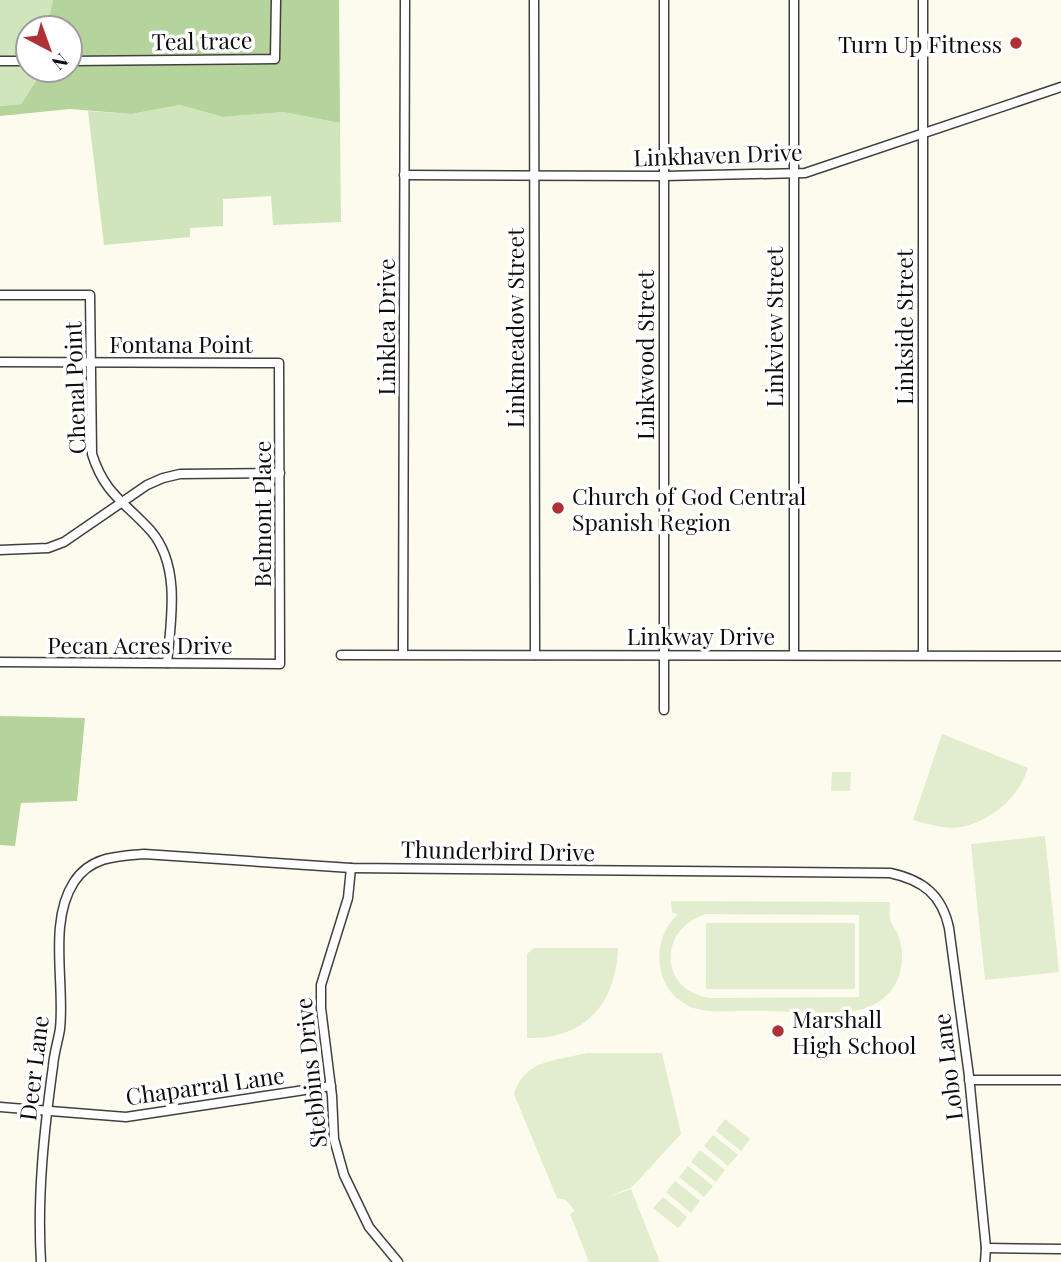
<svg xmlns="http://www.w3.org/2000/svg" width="1061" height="1262" font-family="'Playfair Display',serif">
  <rect width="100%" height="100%" fill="#fdfbee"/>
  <g fill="#d0e5bb">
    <path d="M 0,0 L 53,0 L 48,27 L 28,28 L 28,50 L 21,68 L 36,81 L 21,104 L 0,106 Z"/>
    <path d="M 180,105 L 223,117 L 283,112 L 340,123 L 341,222 L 273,225 L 271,196 L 223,199 L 223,226 L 190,228 L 190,237 L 104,245 L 88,111 L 131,114 Z"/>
  </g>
  <g fill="#b4d49b">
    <path d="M 53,0 L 339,0 L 340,123 L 283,112 L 223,117 L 180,105 L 131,114 L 70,109 L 0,116 L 0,106 L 21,104 L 36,81 L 21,68 L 28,50 L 28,70 L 70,70 L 70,28 L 47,28 Z"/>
    <path d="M 0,716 L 85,718 L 77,801 L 21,803 L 15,846 L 0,845 Z"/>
  </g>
  <g fill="#e1edcc" fill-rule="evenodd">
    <path d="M 942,734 L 1028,768 C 1019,797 992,821 961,827 C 946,830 928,824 913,820 Z"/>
    <path d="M 832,772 L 851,772 L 850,791 L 831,791 Z"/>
    <path d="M 1045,836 L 1059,972 L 985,980 L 971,844 Z"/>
    <path d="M 671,901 L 890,902 C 890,907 889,913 890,918 C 890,923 894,927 897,932 C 904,948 904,967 896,983 C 889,996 876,1005 863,1009 C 841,1016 786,1011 761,1011 C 741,1010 716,1014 697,1009 C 654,997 648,941 678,914 L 672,913 ZM 706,914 L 859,915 L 859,997 L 711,998 C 659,992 657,929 706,914 Z"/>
    <rect x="706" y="923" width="149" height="66"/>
    <path d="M 534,948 L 618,948 C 616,1003 585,1040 527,1038 L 527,954 Z"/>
    <path d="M 587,1053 L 662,1053 L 681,1134 L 632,1187 L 606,1198 L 631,1189 L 660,1262 L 589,1262 L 570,1214 L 575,1211 L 566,1200 L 557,1198 L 514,1094 C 525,1059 556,1061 587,1053 Z"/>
    <path d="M 725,1119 L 750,1139 L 741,1151 L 716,1131 Z"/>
    <path d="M 713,1135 L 738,1155 L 728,1166 L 704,1146 Z"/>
    <path d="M 700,1150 L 725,1170 L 716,1182 L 691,1162 Z"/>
    <path d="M 688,1166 L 713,1186 L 704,1197 L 679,1177 Z"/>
    <path d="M 675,1181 L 700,1201 L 691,1213 L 666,1192 Z"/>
    <path d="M 663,1197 L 687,1217 L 678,1228 L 653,1208 Z"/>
  </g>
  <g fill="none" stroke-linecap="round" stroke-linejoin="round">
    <defs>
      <g id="minor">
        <path d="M 534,0 L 535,655"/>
        <path d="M 923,0 L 923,654"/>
        <path d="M 0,61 L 28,61"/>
        <path d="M 70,61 L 275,59 L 276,0"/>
        <path d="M 404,175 L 664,176 L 805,173 L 1061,87"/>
        <path d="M 0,295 L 90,295 L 92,454 C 105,495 125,502 151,531 C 181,566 171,621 167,663"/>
        <path d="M 0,362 L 279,363 L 280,664 L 0,662"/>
        <path d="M 0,550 L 48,548 L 64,542 L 147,485 L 163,478 L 180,474 L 280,473"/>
        <path d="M 403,654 L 405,0"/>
        <path d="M 794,654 L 794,0"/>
        <path d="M 341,655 L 1061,656"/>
        <path d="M 664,710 L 664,0"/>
        <path d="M 351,868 L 348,898 L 321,985 L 321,1008 L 332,1096 L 334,1139 L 344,1175 L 369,1227 L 398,1262"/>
        <path d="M 969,1080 L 1061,1080"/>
        <path d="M 0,1107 L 126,1117 L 331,1086"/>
        <path d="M 986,1248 L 1061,1249"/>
        <path d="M 41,1262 C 37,1196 44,1131 53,1066 C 54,1053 58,1041 60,1029 C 65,983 48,922 74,882 C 90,857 116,856 144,854 L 351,868 L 890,873 C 923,880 942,895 949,928 L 969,1076 L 986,1248 L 985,1262"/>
      </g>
    </defs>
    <use href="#minor" stroke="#404040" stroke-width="11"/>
    <use href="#minor" stroke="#fff" stroke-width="8"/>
  </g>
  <g fill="#b03135" stroke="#fff" stroke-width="2.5">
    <circle cx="1016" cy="43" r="7"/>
    <circle cx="558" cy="508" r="7"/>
    <circle cx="778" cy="1031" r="7"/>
  </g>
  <g text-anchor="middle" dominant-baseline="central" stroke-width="7" stroke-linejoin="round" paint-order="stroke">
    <g font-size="23" fill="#0d0d0d" stroke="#fff">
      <text transform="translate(202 40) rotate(-1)">Teal trace</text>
      <text transform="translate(718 154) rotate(-2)">Linkhaven Drive</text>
      <text transform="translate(385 327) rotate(-90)">Linklea Drive</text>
      <text transform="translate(773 327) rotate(-90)">Linkview Street</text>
      <text transform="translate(903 327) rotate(-90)">Linkside Street</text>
      <text transform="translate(514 328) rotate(-90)">Linkmeadow Street</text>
      <text x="181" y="343">Fontana Point</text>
      <text transform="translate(644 355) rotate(-90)">Linkwood Street</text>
      <text transform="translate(74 388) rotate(-92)">Chenal Point</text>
      <text transform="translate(261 514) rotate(-90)">Belmont Place</text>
      <text x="701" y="635">Linkway Drive</text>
      <text x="140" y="644">Pecan Acres Drive</text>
      <text transform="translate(498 850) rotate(1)">Thunderbird Drive</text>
      <text transform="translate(947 1067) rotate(-97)">Lobo Lane</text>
      <text transform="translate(33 1068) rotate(-83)">Deer Lane</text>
      <text transform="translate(310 1073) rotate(-96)">Stebbins Drive</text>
      <text transform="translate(205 1085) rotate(-8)">Chaparral Lane</text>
    </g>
    <g font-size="23" fill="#0d0d0d" stroke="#fff" text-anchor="start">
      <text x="1002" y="43" text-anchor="end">Turn Up Fitness</text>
      <text x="572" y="495">Church of God Central<tspan x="572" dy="26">Spanish Region</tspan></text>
      <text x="792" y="1018">Marshall<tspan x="792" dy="26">High School</tspan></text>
    </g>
  </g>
  <g transform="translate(49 49) rotate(139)"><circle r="33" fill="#ffffff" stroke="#9e9e9e" stroke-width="2"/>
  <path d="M0-5L12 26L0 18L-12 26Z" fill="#b03135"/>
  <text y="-10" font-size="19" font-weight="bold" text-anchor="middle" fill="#0d0d0d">N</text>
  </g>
</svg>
